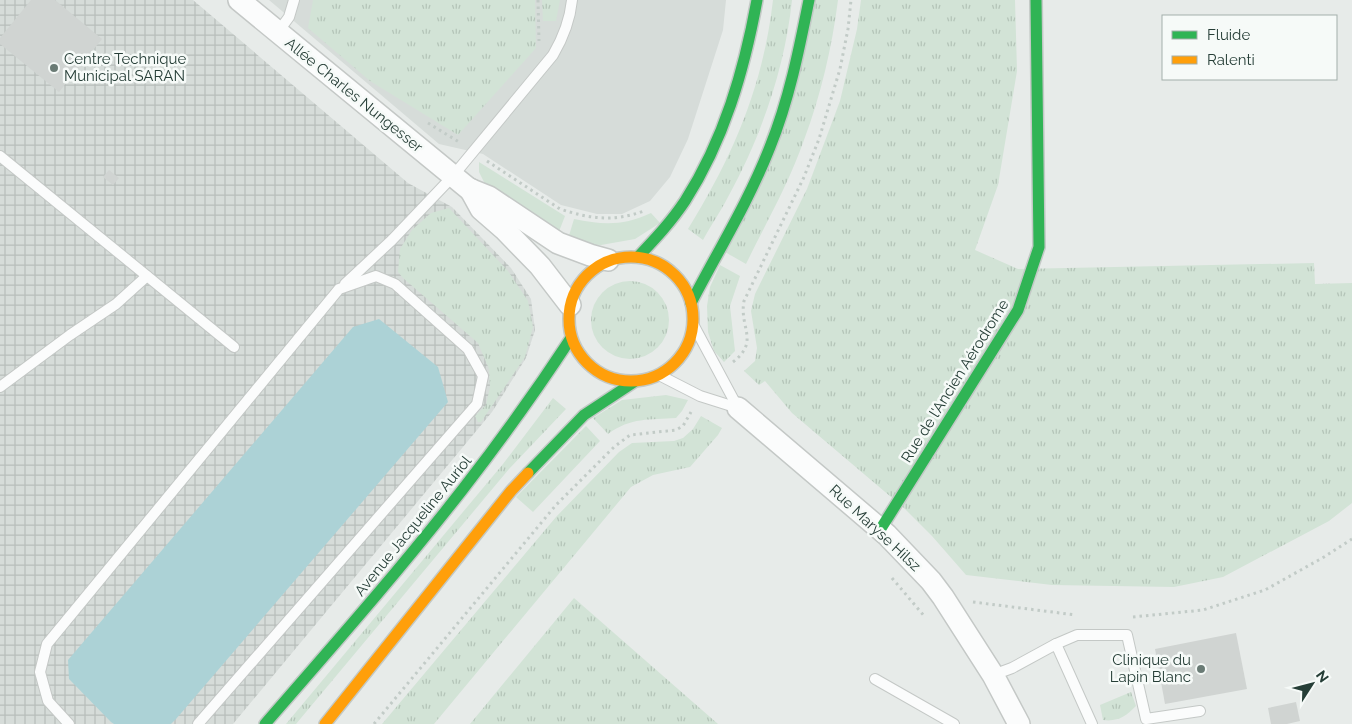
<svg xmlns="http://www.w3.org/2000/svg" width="1352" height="724" font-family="Raleway,sans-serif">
  <defs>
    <pattern id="industrial-grid" width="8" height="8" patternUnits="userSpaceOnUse" patternTransform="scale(1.25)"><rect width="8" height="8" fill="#d6dcd9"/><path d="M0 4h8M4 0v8" fill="none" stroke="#b8bebb"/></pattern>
    <pattern id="grass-tufts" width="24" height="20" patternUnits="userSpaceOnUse" patternTransform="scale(1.25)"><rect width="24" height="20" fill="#d2e3d6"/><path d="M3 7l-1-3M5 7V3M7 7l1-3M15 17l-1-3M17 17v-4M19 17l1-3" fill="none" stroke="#b4c4b8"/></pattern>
  </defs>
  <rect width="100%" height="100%" fill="#e7ebe9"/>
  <path fill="#d6dcd9" d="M 269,0 L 726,0 L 723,30 L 688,139 L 670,177 L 650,201 L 622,214 L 597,214 L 561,205 L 483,154 L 439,144 Z"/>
  <path fill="url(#industrial-grid)" d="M 0,0 L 193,0 L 408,183 L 452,207 L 511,268 L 531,299 L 535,330 L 526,358 L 492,412 L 233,724 L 0,724 Z"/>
  <g fill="url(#grass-tufts)">
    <path d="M 313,0 L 535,0 L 536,48 L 458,135 L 370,81 L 308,28 Z"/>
    <path d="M 542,0 L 560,0 L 556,21 L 543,21 Z"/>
    <path d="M 773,0 L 792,0 C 785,68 761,137 728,197 C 721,211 711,225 703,240 L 688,229 C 733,156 763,87 773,0 Z"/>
    <path d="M 815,0 L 838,0 C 832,47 821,95 804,140 C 789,183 766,223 746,264 L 725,252 Z"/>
    <path d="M 861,0 L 1015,0 L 1017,71 L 998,185 L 975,250 L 1018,269 L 1314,263 L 1315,284 L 1352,283 L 1352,503 L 1329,521 L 1223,577 L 1174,587 L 1052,585 L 966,575 L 932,536 L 904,508 L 792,413 L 765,381 L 759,385 L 744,371 L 755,361 L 757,348 L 751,311 L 755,294 L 807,189 L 840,101 L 857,29 Z"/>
    <path d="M 449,208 L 508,271 L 528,301 L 533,327 L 525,357 L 481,422 L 478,422 L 475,416 L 486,405 L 490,387 L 489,369 L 478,343 L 403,278 L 398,272 L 400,249 L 412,230 L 431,213 Z"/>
    <path d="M 720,265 L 740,276 L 730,306 L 735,351 L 724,362 L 714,351 L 708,332 L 707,306 L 710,287 Z"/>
    <circle cx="630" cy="320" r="39"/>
    <path d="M 666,395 L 688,400 L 682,411 L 676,418 C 650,420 631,417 608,434 L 593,418 L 622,400 Z"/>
    <path d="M 553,398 L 566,409 L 509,469 L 296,724 L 286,724 L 503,464 Z"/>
    <path d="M 701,416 L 722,428 L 718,435 L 690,467 L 653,475 L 631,487 L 434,724 L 382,724 L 556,517 L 619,452 L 632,443 L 674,441 L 683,438 L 693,429 Z"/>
    <path d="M 586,426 L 600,441 L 533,512 L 516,497 Z"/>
    <path d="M 574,598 L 718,724 L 470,724 Z"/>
    <path d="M 1131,692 L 1136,706 C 1126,716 1118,722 1103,720 L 1100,705 Z"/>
  </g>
  <g fill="#d2e3d6">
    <path d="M 479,162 L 565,216 L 558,234 L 485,184 L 479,172 Z"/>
    <path d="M 651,213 L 660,223 L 635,239 L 601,245 L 582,244 L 568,239 L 574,219 C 603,225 623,226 651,213 Z"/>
  </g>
  <path fill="#acd2d6" d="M 379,319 L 438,367 L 448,402 L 176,719 L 171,724 L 114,724 L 111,722 L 69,679 L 68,660 L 353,327 Z"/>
  <g fill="#d0d4d2">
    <path d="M 31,0 L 55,0 L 102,39 L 59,92 L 0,44 L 0,38 Z"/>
    <path d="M 109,170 L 119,178 L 113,185 L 103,177 Z"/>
    <path d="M 1236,633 L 1247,689 L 1165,704 L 1155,649 Z"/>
    <path d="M 1296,702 L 1300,721 L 1287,724 L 1271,724 L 1268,708 Z"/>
  </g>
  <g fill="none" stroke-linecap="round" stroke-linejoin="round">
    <defs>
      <g id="lane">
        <path d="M 278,32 L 289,17 L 294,0"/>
        <path d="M 0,156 L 234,347"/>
        <path d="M 345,284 L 392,240 L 453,176 L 553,55 C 563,38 570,20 572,0"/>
        <path d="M 693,324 L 738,408"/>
        <path d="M 659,375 L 700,396 L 738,408"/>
        <path d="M 0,387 L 70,335 L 116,304 L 147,276"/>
        <path d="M 1056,644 L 1077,635 L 1127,635 L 1146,719 L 1200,711"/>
        <path d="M 993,675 L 1012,668 L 1056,644 L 1092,724"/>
        <path d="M 875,679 L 954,724"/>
        <path d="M 69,724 L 48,701 L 40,672 L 47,644 L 339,289 L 376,276 L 395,284 L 468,349 L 483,376 L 477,404 L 198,724"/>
      </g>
      <g id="street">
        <path d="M 239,0 L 469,189 L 489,197 L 558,243 L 590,255 L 608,260"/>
        <path d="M 470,189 L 481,209 L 504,229 L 540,266 L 570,305"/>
        <path d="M 738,408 L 887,535 L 931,581 L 943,597 L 993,675 L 1019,724"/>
      </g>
      <g id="fast">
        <path d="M 638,257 C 655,239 671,222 685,201 C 724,140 744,71 757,0"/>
        <path d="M 691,303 C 718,251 749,201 770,147 C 789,100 799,50 809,0"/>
        <path d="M 528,473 L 584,415 L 634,382"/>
        <path d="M 880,530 L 1018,310 L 1039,247 L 1036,0"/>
        <path d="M 265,724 C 332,647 400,570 463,489 C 501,440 537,390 571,338"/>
      </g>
      <g id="slow">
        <circle cx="631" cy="319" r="62"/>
        <path d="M 325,724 L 511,491 L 528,473"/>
      </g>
    </defs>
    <use href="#lane" stroke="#c4c8c6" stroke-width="12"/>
    <use href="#street" stroke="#c4c8c6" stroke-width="24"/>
    <use href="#fast" stroke="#c3c9c6" stroke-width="14"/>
    <use href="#slow" stroke="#c3c9c6" stroke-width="14"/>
    <g stroke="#c2cbc7" stroke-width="3" stroke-dasharray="2.5 4" stroke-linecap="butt">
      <path d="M 538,0 L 539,41"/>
      <path d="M 428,123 L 459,142"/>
      <path d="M 487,161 L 560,209 C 591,219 613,222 644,211"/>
      <path d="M 733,362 C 760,341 739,328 744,301 L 804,177 L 819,139 L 840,69 L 848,29 L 851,0"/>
      <path d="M 892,578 L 925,617"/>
      <path d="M 973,602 L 1076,615"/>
      <path d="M 1133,617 L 1203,610 L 1265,590 L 1324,557 L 1352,539"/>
      <path d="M 374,724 L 556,505 L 614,447 L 630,435 L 676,430 L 683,426 L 691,412"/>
    </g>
    <use href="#lane" stroke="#fbfcfc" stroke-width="10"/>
    <use href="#street" stroke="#fbfcfc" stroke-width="21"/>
    <use href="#fast" stroke="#30b455" stroke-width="11"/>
    <use href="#slow" stroke="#ff9f0a" stroke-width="11"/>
  </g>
  <g fill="#6a7b75" stroke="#f6faf8" stroke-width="2">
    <circle cx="54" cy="68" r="5"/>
    <circle cx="1201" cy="669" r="5"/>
  </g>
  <g text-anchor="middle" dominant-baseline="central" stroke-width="5" stroke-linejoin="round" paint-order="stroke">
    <g font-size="15" fill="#263e37" stroke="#f6faf8" text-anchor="start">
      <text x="64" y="59">Centre Technique<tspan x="64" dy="17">Municipal SARAN</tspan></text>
      <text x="1191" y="660" text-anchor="end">Clinique du<tspan x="1191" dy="17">Lapin Blanc</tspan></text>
    </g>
    <g font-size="15" fill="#263e37" stroke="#f6faf8">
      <text transform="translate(354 95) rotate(39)">Allée Charles Nungesser</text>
      <text transform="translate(955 381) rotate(-58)">Rue de l'Ancien Aérodrome</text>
      <text transform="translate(413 526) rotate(-51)">Avenue Jacqueline Auriol</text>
      <text transform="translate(875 528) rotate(43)">Rue Maryse Hilsz</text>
    </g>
  </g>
  <rect x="1162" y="15" width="175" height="65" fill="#f6faf8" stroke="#a3afab"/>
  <rect x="1172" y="31" width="25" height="8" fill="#30b455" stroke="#a3afab"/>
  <text x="1207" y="40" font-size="15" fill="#263e37">Fluide</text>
  <rect x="1172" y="56" width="25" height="8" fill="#ff9f0a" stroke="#a3afab"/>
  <text x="1207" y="65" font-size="15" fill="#263e37">Ralenti</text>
  <g transform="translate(1312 684) rotate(54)" stroke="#f6faf8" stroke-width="4" paint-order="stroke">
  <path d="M0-4L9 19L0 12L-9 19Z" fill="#263e37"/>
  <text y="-8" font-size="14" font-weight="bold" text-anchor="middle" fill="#263e37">N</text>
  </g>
</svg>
